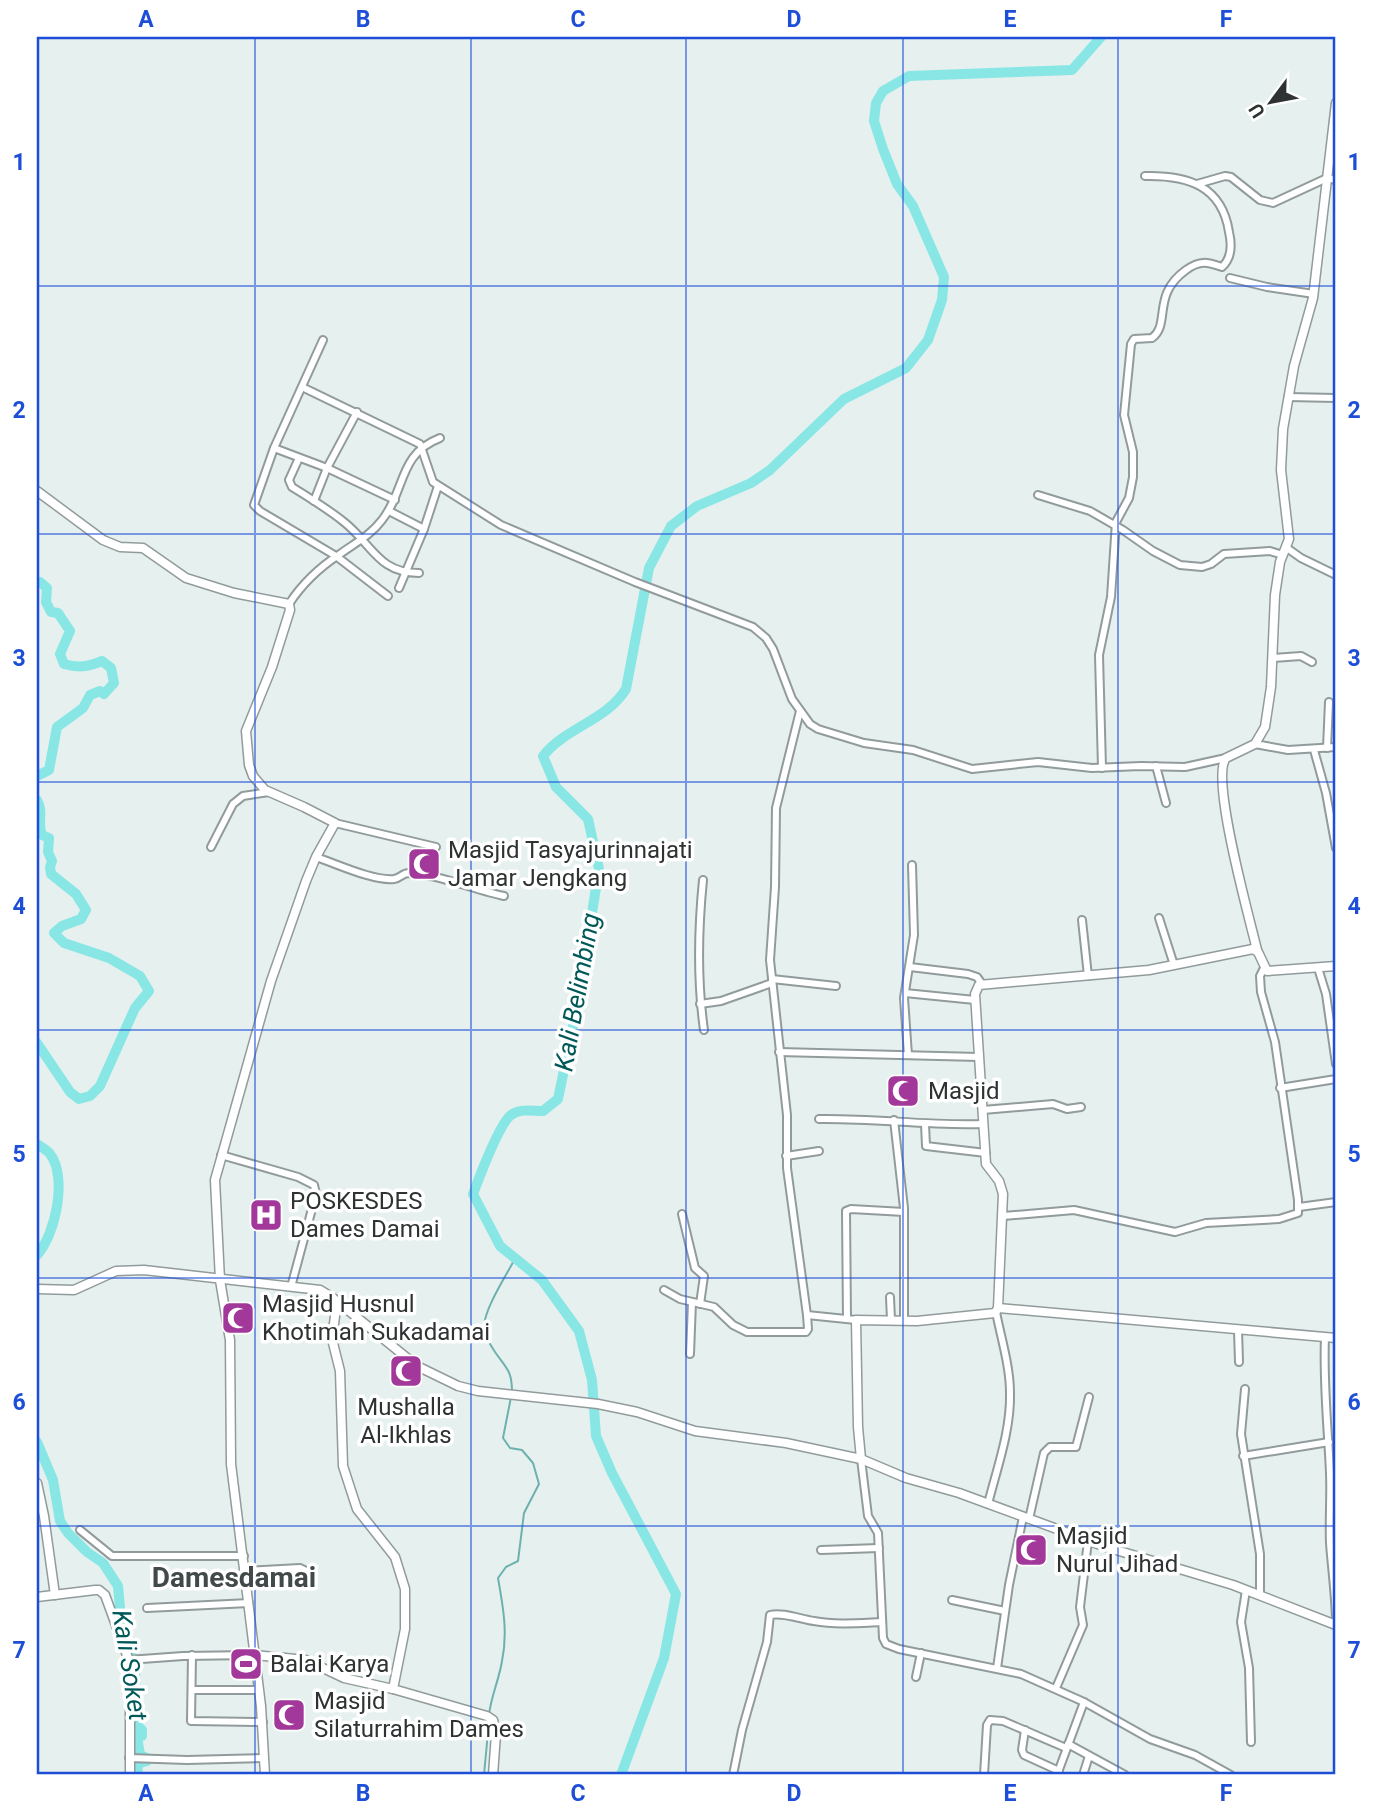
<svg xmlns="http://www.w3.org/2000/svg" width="1373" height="1812" font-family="Roboto,sans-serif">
  <rect width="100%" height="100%" fill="#e6f0ef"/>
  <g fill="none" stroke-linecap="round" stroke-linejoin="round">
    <g stroke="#6db1af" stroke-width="2">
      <path d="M 512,1392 C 512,1370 506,1368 495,1352 C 491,1346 484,1335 484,1327 C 484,1309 507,1274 516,1257"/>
      <path d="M 489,1715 C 491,1696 499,1680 502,1661 C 508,1633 503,1606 498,1578 L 506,1567 L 518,1561 L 524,1513 L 539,1484 L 533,1463 L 522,1450 L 510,1448 L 503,1438 L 511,1397"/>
      <path d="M 484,1775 L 489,1721"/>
    </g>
    <g stroke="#88e7e5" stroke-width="10">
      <path d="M 37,583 L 40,582 L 47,588 L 46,602 L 51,612 L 58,613 L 70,631 L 60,654 L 64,664 C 79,668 87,667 102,661 L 111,668 L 114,683 L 104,694 L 100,691 L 90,695 L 83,708 L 57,727 L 49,770 L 37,776"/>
      <path d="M 37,800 C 44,812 37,823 42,835 L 49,838 L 48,852 L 52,861 L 50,867 L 51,874 L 76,894 L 86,910 L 81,919 L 62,926 L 54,933 L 64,943 L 109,958 L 140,976 L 149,991 L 135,1008 L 100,1086 L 90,1096 L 79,1099 L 70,1092 L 37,1043"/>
      <path d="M 37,1144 C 41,1147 47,1150 50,1154 C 68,1177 55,1236 37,1255"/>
      <path d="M 37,1442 L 53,1480 L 60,1521 L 68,1533 L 87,1552 L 103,1563 L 118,1586 L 121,1619 L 135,1667 L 137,1725 L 142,1730 L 142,1736 L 137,1736 L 140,1755 L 147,1758 L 147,1761 L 137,1764 L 138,1775"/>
      <path d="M 621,1775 L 664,1658 L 676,1594 L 612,1473 L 596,1436 L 592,1380 L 579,1331 L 542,1280 L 500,1246 L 473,1194 C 479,1178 499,1124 511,1115 C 520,1108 533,1111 543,1111 L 558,1099 L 577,1007 L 599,869 L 588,819 L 556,787 L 543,756 C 566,727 606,721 626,689 L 649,568 L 671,526 L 697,506 L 751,483 L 770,470 L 844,399 L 906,368 L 928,340 L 942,300 L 944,277 L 913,206 L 897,184 L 883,149 L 874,121 L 876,103 L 883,91 L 909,76 L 1072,70 L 1101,37"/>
    </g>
    <defs>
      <g id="minor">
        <path d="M 1197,184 L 1225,176 L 1231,177 L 1260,200 L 1273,203 L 1327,178 L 1336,180"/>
        <path d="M 1230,278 L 1267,287 L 1314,294"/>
        <path d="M 323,340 L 274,448 L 254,505 L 260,511 L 336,556 L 388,596"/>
        <path d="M 302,387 L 420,444 L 433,482 L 501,525 L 635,582 L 753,627 L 766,638 L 773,649 L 792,699 L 810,724 L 818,729 L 864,743 L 913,750 L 972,769 L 1038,762 L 1092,768 L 1141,766 L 1185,767 L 1226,758"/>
        <path d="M 1288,397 L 1336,398"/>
        <path d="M 274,448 L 327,468 L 395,500"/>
        <path d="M 299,458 L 289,480 L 292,487 C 310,498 328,509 344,522 C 372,544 378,573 419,573"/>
        <path d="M 1038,495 L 1090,511 L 1123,530 L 1153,551 L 1180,565 L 1202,567 L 1211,564 L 1224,554 L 1270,551 L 1283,555"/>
        <path d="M 314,501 L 327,468 L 357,412"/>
        <path d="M 389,511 L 424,529"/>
        <path d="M 1287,548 L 1301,558 L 1336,575"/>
        <path d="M 399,588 L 424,529 L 438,486"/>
        <path d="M 289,604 C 302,584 320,567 340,554 C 355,543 371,535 382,520 C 406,490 398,454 440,438"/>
        <path d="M 1273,658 L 1301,656 L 1312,662"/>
        <path d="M 800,711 L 776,808 L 775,887 L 770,960 L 787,1115 L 787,1168 L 807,1315 L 856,1320"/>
        <path d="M 1255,744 L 1288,750 L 1336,747"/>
        <path d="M 1327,748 L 1329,702"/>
        <path d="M 1314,750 L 1326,793 L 1336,848"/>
        <path d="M 1156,766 L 1166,803"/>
        <path d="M 1102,768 L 1099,655 L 1111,597 L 1116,522 L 1129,498 L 1133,477 L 1133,452 L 1124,415 L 1131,344 L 1134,339 L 1152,338 C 1171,324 1151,295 1186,270 C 1200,260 1207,262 1222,267 C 1232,258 1232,245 1229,232 C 1222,186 1188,175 1145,176"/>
        <path d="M 335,823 L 436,847"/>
        <path d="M 211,847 L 233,804 L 243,796 L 269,792"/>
        <path d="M 316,857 C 337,864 373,881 394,879 C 401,878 402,873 409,873 C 438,874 475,890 504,896"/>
        <path d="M 703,880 C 698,930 697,980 704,1030"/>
        <path d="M 1159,918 L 1174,965"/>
        <path d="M 1082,920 L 1088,976"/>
        <path d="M 910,967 L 968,974 L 977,977 L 982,984"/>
        <path d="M 1318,968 L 1326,994 L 1336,1064"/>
        <path d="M 772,979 L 836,986"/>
        <path d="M 905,993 L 975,1000"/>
        <path d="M 700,1004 L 721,1001 L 772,983"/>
        <path d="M 779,1052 L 979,1057"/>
        <path d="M 908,1055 L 904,998 L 914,935 L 912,865"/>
        <path d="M 1280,1088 L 1336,1079"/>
        <path d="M 983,1110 L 1053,1104 L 1067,1109 L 1081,1107"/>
        <path d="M 819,1119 C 874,1118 928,1126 983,1124"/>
        <path d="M 894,1120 L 904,1208 L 904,1321"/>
        <path d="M 925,1124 L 926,1146 L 986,1153"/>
        <path d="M 221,1155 L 298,1177 L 314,1185 L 316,1194 L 291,1287"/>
        <path d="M 786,1156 L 819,1151"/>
        <path d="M 1299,1207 L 1336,1202"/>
        <path d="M 682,1214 L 695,1268 L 704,1276 L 700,1304"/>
        <path d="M 1003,1216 L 1074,1210 L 1175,1232 L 1206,1223 L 1279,1219 L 1298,1213 L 1298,1200 L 1275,1042 L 1261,992 L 1260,976 L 1264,968"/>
        <path d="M 664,1290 L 680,1299 L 714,1307 L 733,1325 L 747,1332 L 806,1332 L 808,1329 L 807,1315"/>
        <path d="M 890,1297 L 891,1320"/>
        <path d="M 847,1319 L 846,1211 L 851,1209 L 904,1212"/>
        <path d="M 1238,1330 L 1239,1362"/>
        <path d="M 1325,1337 C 1323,1383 1328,1427 1330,1473 C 1331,1496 1329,1520 1330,1543 C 1332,1571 1336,1597 1336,1625"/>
        <path d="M 690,1354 L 692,1302"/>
        <path d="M 1245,1389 L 1241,1434 L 1260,1554 L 1260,1595"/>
        <path d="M 1243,1456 L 1329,1442"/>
        <path d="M 861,1459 L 868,1516 L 878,1533 L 883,1638 L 886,1644 L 899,1649 L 1021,1674 L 1084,1702 L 1150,1739 L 1195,1755 L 1231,1775"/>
        <path d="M 988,1504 C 997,1468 1011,1430 1010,1393 C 1010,1366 1001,1338 996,1312"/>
        <path d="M 1029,1519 L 1044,1453 L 1050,1447 L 1076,1447 L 1089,1397"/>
        <path d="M 80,1530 L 112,1556 L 244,1556"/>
        <path d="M 821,1550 L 879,1548"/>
        <path d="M 246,1571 L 300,1568 L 312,1574"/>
        <path d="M 1246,1590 L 1241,1622 L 1249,1668 L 1251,1742"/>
        <path d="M 952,1600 L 1005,1611"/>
        <path d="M 147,1608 L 249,1603"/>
        <path d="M 192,1655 L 191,1721 L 263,1722"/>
        <path d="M 128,1660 L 183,1656 L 254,1655"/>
        <path d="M 997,1668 L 1009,1585 L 1023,1517"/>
        <path d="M 916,1677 L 921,1653"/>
        <path d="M 1056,1688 L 1083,1625 L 1080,1607 L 1088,1541"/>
        <path d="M 192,1690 L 258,1690"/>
        <path d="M 1025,1730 L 1022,1750 L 1024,1755 L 1059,1771"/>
        <path d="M 1068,1744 L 1125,1775"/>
        <path d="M 129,1758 L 187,1760 L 264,1758"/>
        <path d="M 733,1775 L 742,1730 L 767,1642 L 770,1615 C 783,1612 800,1619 814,1621 C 836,1625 859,1623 882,1622"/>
        <path d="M 984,1775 L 987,1725 L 990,1720 L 1003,1721 L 1066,1748"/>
        <path d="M 1057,1775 L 1084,1702"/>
        <path d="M 1083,1775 L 1089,1756"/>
      </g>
      <g id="tertiary">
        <path d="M 37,491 L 103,540 L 120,547 L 143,548 L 186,578 L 234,593 L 289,604 L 290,610 L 272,667 L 246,731 L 249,765 L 253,776 L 265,790 L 304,807 L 335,823 L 316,857 L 306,881 L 271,981 L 215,1180 L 220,1280 L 230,1340 L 231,1464 L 261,1706 L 265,1775"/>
        <path d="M 1257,950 C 1250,920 1210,778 1226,758 L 1255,744 L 1265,727 L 1271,687 L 1275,595 L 1280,562 L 1289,539 L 1281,470 L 1283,429 L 1294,366 L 1313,298 L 1336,103"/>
        <path d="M 37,1289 L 74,1290 L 116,1271 L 144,1270 L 320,1290 L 333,1298 L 417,1366 L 458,1386 L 478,1391 L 598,1404 L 637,1412 L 695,1431 L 786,1443 L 861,1459 L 906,1478 L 959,1493 L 1106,1547 L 1233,1585 L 1336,1625"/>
        <path d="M 337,1301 L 332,1339 L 340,1371 L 343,1466 L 357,1509 L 395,1557 L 405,1589 L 405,1629 L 393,1689 L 487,1716 L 493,1720 L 496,1734 L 493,1775"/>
        <path d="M 998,1308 L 1336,1338"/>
        <path d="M 861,1459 L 858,1427 L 856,1320 L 917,1321 L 995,1313 L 998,1308 L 1003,1194 L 999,1181 L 986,1164 L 975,994 L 979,985 L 1149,970 L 1253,949 L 1258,952 L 1267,971 L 1336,966"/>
        <path d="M 37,1483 L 44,1516 L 55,1595"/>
        <path d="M 37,1597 L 95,1590 L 99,1590 L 105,1595 L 128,1658 L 130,1673 L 130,1775"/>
        <path d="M 254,1655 L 306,1660 L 344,1678 L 393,1689"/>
      </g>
    </defs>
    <use href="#minor" stroke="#929b9b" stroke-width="10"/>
    <use href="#tertiary" stroke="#929b9b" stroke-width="11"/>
    <use href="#minor" stroke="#fff" stroke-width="6"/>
    <use href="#tertiary" stroke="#fff" stroke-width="8"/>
  </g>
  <path fill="none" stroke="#1d4ed8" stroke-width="2" stroke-opacity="0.55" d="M 255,37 L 255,1775M 471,37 L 471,1775M 686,37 L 686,1775M 903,37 L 903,1775M 1118,37 L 1118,1775M 37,286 L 1336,286M 37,534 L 1336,534M 37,782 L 1336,782M 37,1030 L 1336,1030M 37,1278 L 1336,1278M 37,1526 L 1336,1526"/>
  <defs>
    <symbol id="mosque-square" viewBox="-11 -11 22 22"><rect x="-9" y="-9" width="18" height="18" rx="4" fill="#a23899" stroke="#fff"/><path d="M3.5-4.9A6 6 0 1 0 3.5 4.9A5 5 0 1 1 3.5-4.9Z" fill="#fff"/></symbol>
    <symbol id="hospital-square" viewBox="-11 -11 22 22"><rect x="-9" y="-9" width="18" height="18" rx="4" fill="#a23899" stroke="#fff"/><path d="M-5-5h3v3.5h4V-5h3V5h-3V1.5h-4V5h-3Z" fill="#fff"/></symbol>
    <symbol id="stadium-square" viewBox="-11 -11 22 22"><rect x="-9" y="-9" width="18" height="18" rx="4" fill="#a23899" stroke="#fff"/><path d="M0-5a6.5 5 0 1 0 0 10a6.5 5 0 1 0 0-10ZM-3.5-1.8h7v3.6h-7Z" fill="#fff"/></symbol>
  </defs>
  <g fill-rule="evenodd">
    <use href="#mosque-square" x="405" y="845" width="38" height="38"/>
    <use href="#mosque-square" x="884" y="1072" width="38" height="38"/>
    <use href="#hospital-square" x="247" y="1196" width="38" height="38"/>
    <use href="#mosque-square" x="219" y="1299" width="38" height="38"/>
    <use href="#mosque-square" x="387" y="1352" width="38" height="38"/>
    <use href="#mosque-square" x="1012" y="1531" width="38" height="38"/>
    <use href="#stadium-square" x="227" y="1645" width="38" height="38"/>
    <use href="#mosque-square" x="270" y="1696" width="38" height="38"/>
  </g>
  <g text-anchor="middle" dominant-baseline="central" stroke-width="7" stroke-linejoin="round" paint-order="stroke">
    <g font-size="24" fill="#2e3232" stroke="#fff" text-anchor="start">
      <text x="448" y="850">Masjid Tasyajurinnajati<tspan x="448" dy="28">Jamar Jengkang</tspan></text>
      <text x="928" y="1091">Masjid</text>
      <text x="290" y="1201">POSKESDES<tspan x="290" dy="28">Dames Damai</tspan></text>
      <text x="262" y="1304">Masjid Husnul<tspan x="262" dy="28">Khotimah Sukadamai</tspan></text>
      <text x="406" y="1407" text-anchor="middle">Mushalla<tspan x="406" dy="28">Al-Ikhlas</tspan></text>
      <text x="1056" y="1536">Masjid<tspan x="1056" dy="28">Nurul Jihad</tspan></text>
      <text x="270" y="1664">Balai Karya</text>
      <text x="314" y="1701">Masjid<tspan x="314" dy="28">Silaturrahim Dames</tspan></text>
    </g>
    <g font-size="26" font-style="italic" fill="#005959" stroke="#fff">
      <text transform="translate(577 992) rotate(-80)">Kali Belimbing</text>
      <text transform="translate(130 1665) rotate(81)">Kali Soket</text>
    </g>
    <g font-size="28" font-weight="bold" fill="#414949" stroke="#fff">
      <text x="234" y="1577">Damesdamai</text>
    </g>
  </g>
  <rect width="1373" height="1812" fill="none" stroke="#ffffff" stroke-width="77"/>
  <g transform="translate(1271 102) rotate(238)" stroke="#ffffff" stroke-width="5" paint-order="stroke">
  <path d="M0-5L12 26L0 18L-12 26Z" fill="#2e3232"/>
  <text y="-10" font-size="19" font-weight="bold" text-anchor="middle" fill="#2e3232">U</text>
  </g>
  <rect x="38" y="38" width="1296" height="1735" fill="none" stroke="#1d4ed8" stroke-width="2.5"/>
  <g font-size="23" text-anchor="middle" font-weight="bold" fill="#1d4ed8">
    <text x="146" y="27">A</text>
    <text x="363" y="27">B</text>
    <text x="578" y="27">C</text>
    <text x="794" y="27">D</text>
    <text x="1010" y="27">E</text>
    <text x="1226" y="27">F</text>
    <text x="19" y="170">1</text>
    <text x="1354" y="170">1</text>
    <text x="19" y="418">2</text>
    <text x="1354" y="418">2</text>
    <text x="19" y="666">3</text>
    <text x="1354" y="666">3</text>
    <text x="19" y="914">4</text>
    <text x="1354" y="914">4</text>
    <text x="19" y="1162">5</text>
    <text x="1354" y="1162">5</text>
    <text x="19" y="1410">6</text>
    <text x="1354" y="1410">6</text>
    <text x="19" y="1658">7</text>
    <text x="1354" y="1658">7</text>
    <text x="146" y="1801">A</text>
    <text x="363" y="1801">B</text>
    <text x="578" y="1801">C</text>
    <text x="794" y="1801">D</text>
    <text x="1010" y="1801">E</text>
    <text x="1226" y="1801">F</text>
  </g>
</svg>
